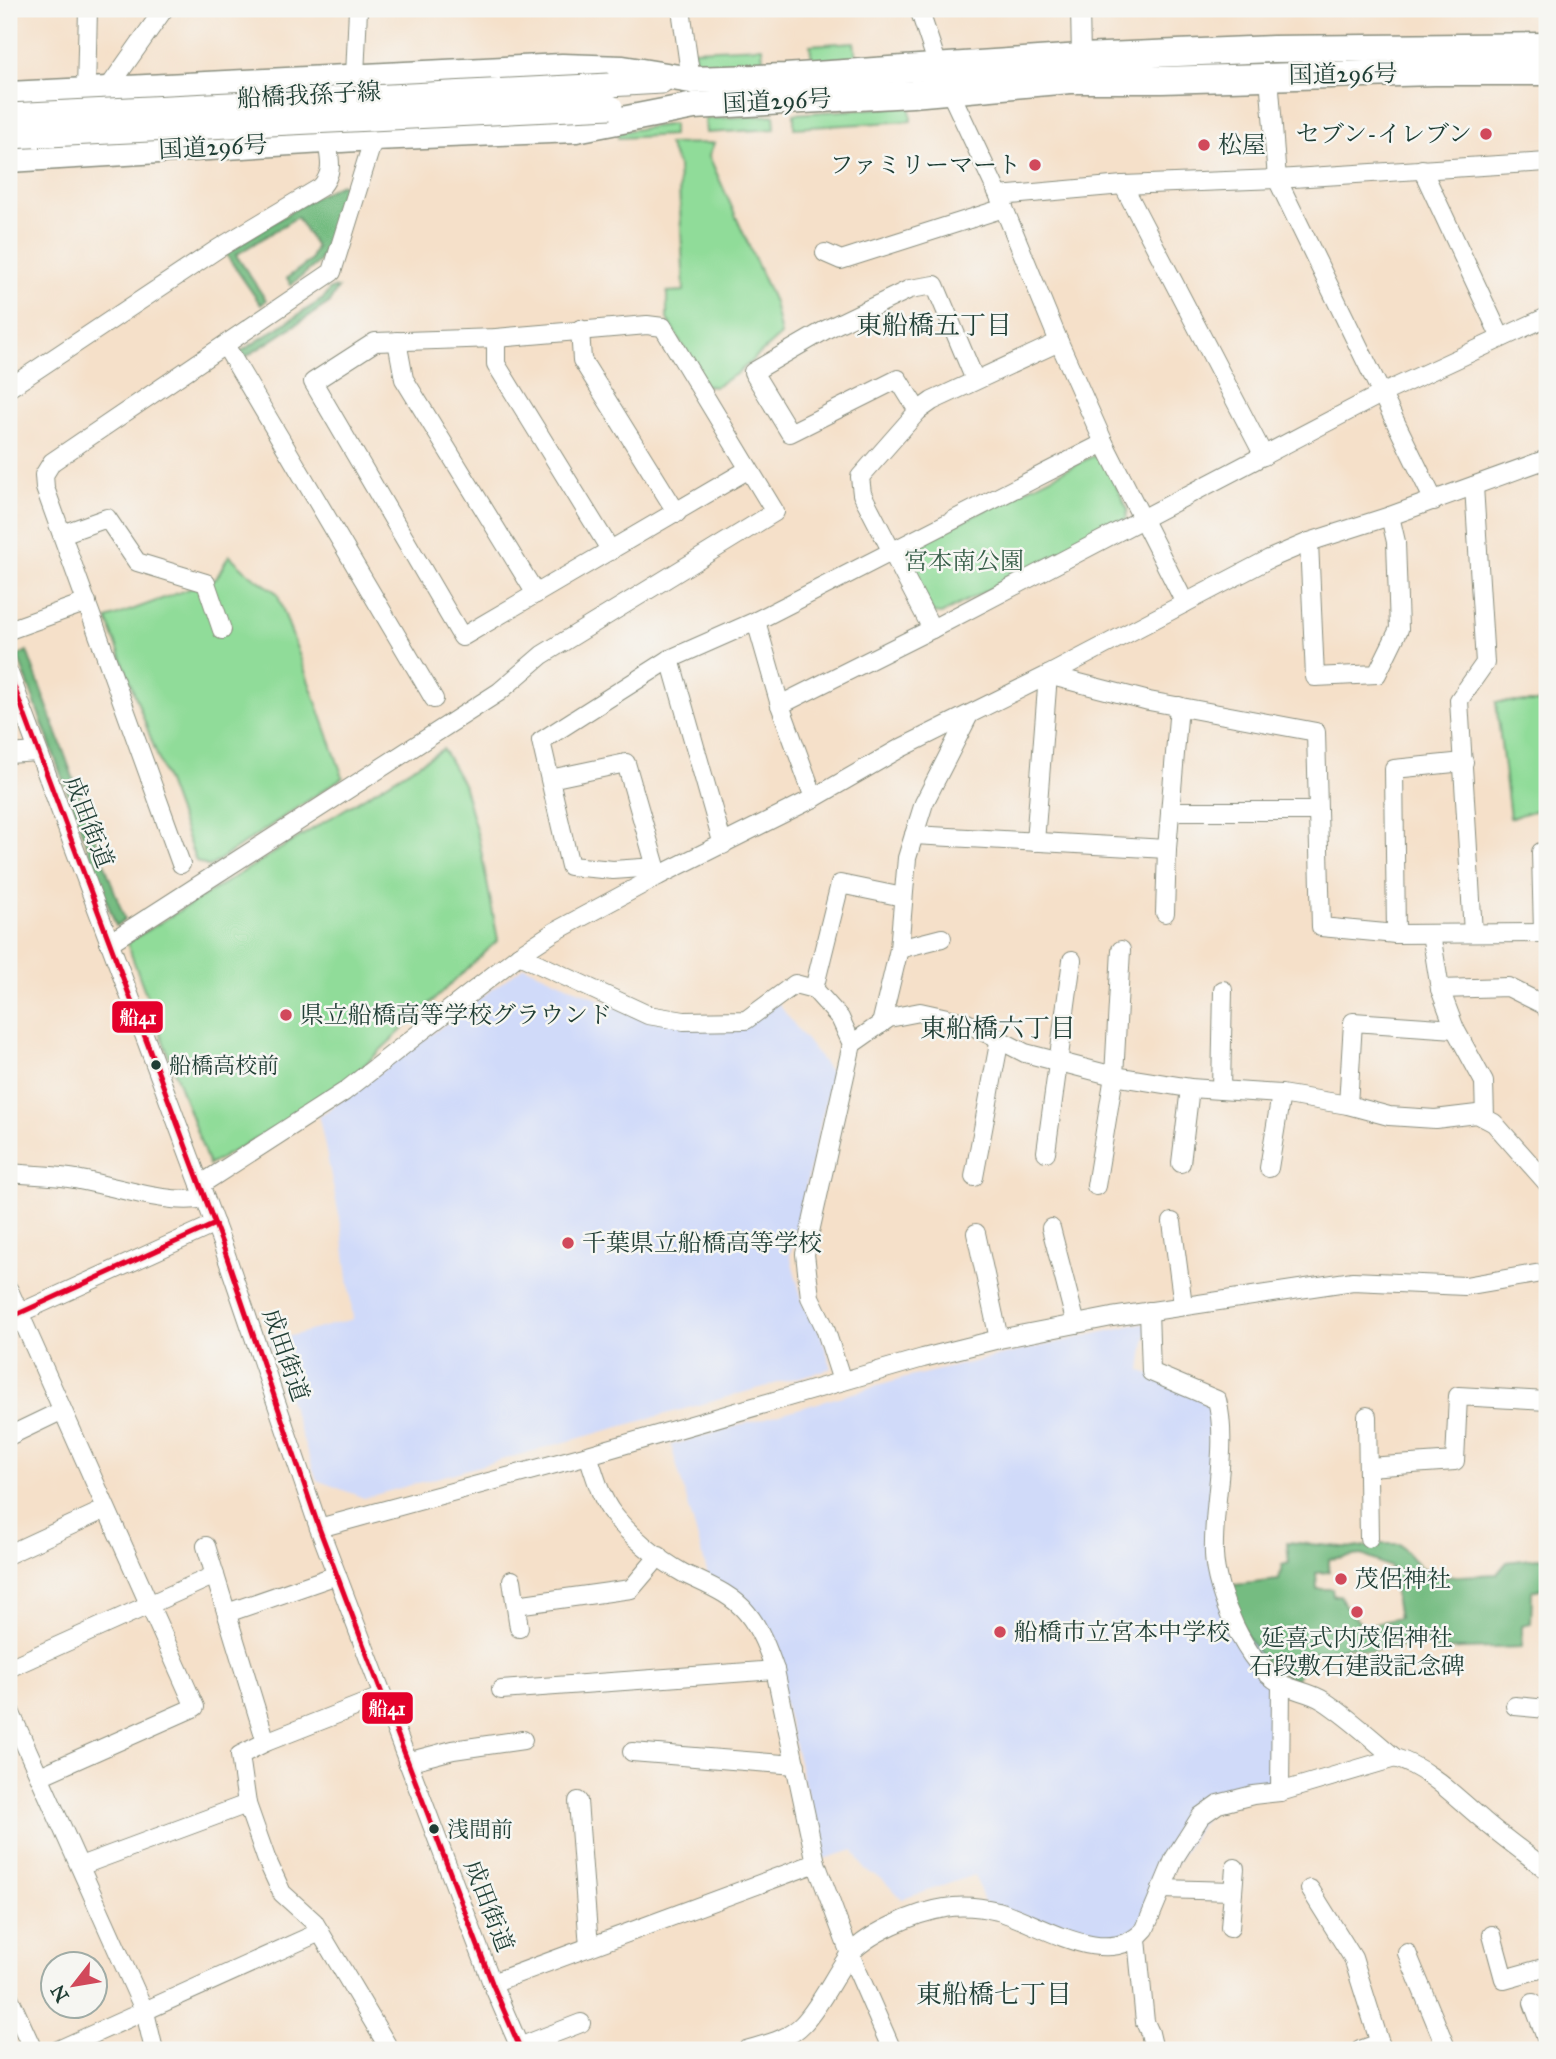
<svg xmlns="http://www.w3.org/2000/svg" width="1556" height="2059" font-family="'IM FELL Great Primer','Noto Serif JP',serif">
  <rect width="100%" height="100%" fill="#f6f6f2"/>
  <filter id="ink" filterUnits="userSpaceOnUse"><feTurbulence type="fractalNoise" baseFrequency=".0143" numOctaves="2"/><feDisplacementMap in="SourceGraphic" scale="14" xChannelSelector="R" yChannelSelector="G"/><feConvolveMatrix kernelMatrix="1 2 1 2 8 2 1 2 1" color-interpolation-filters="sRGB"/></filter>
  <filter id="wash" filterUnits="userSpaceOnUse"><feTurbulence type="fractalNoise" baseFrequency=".00686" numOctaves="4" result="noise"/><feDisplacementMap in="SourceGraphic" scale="28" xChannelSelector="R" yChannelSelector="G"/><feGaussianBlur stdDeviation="1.57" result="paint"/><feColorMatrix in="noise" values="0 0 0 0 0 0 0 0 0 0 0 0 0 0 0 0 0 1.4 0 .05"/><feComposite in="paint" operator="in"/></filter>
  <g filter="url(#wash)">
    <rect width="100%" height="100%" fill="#f5e0c9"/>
    <g fill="#d0daf9">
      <path d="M 524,966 L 645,1020 L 746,1025 L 777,1002 L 832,1074 L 790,1255 L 803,1303 L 820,1332 L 832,1368 L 364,1498 L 317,1480 L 269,1342 L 353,1319 L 342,1230 L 319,1117 Z"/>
      <path d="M 1142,1323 L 1147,1327 L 1141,1370 L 1203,1401 L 1214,1411 L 1214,1456 L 1207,1556 L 1275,1688 L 1274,1779 L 1271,1787 L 1217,1798 L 1139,1924 L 1123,1939 L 1099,1940 L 984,1903 L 975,1875 L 902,1899 L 882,1879 L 865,1870 L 854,1850 L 823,1859 L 769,1642 L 710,1582 L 671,1445 L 909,1377 Z"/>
    </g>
    <g fill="#90dc99" stroke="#588c66" stroke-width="2">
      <path d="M 854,42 L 856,57 L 812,61 L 810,45 Z"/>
      <path d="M 762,47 L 763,62 L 709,66 L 697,64 L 693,50 Z"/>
      <path d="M 910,106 L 911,121 L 794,128 L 794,114 Z"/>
      <path d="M 774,115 L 775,129 L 706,133 L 705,119 Z"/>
      <path d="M 673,124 L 673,135 L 618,138 L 618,132 Z"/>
      <path d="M 714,143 L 709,156 L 774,302 L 781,335 L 738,373 L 714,387 L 705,385 L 667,319 L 667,292 L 684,291 L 678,166 L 668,144 Z"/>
      <path d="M 1095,455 L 1102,457 L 1128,510 L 1126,519 L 941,614 L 933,613 L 903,557 L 907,549 Z"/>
      <path d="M 229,555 L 248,573 L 277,593 L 343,777 L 209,867 L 196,861 L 107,619 L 216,579 Z"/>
      <path d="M 1539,573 L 1547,573 L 1547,685 Z"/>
      <path d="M 1496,702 L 1547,702 L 1547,807 L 1510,818 Z"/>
      <path d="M 443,749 L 463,784 L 479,840 L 498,940 L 341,1087 L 302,1112 L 209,1165 L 127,943 Z"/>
    </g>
    <g fill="#74bc81" stroke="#4a7c5a" stroke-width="2" fill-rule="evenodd">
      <path d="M 341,184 L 349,192 L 319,262 L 291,285 L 287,278 L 310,261 L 316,247 L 297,217 L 236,255 L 266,300 L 261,305 L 225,253 L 313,198 Z"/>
      <path d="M 338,288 L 329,303 L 244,358 L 240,352 L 323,299 L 330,289 Z"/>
      <path d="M 27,651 L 125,920 L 116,926 L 18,656 Z"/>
      <path d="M 1287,1542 L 1354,1548 L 1377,1544 L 1399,1544 L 1420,1567 L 1444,1577 L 1497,1574 L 1507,1562 L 1547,1557 L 1547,1587 L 1532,1591 L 1531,1624 L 1522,1626 L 1522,1647 L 1434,1650 L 1430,1643 L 1370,1651 L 1352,1647 L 1303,1654 L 1297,1680 C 1251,1663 1242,1627 1225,1586 L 1279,1580 L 1282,1565 L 1289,1563 ZM 1362,1555 L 1390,1567 L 1399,1618 L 1364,1626 L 1347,1610 L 1340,1595 L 1333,1596 L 1332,1589 L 1317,1589 L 1316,1573 L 1329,1572 L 1329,1559 Z"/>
    </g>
  </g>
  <g filter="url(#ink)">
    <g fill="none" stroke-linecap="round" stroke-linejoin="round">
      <defs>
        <g id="minor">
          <path d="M 681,9 L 691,80"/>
          <path d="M 919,9 L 938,66 L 999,196 L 1059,342 L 1104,443 L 1185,603"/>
          <path d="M 1080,9 L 1081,57"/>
          <path d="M 355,76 L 358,9"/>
          <path d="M 1269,76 L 1277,179 L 1434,501"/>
          <path d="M 86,91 L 88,9"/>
          <path d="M 107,97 L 107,90 L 164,9"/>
          <path d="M 1422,169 L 1501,338"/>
          <path d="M 1123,185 L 1264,456"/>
          <path d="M 999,196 L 1123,185 L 1277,179 L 1547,162"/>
          <path d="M 825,253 L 841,260 L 1004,208"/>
          <path d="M 580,329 L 582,360 L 677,513"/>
          <path d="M 496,338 L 496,364 L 611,551"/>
          <path d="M 397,341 L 404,379 L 536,594"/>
          <path d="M 225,345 L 434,699"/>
          <path d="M 9,388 L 219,248 L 321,187 C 334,172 330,160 327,141"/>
          <path d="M 918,411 L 898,379 L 790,433 L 753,372 L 827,329 L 910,289 L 935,285 L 975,380"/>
          <path d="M 62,534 L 107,518 L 137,562 L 206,583 L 222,630"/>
          <path d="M 1309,542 L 1315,677 L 1377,674 L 1399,629 L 1396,542 L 1390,516"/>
          <path d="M 756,621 L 780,705 L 814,798"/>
          <path d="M 932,629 L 862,494 L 860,477 L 918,411 L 932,401 L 1059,342"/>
          <path d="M 9,630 L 87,602"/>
          <path d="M 670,659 L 723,845"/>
          <path d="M 9,673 L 223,1246 L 319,1528 L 492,1983 L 521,2050"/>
          <path d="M 780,705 L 932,629 L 1381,394 L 1547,317"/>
          <path d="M 9,754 L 37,752"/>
          <path d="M 550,779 L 626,763 L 656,867"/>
          <path d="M 1170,811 L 1318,811"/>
          <path d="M 914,835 L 1167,849"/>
          <path d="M 1035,842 L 1048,675 L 1149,701 L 1316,732 L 1321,927 L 1396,934 L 1547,933"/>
          <path d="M 1541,852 L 1543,933"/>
          <path d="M 181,864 L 45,488 L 44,475 L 52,462 L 332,272 L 374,137"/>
          <path d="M 658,876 L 656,867 L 613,870 L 570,866 L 541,741 L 670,659 L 756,621 L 1104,443"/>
          <path d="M 1165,913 L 1167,849 L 1179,706"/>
          <path d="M 1473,933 L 1459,700 L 1485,663 L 1474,486"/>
          <path d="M 1396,934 L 1394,769 L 1464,762"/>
          <path d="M 1431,934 L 1440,989 L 1455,1029 L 1484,1082 L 1485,1118"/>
          <path d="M 109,943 L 499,692 L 542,655 L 775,512 L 663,327 L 647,325 L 496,338 L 375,342 L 313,382 L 462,637 L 749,469"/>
          <path d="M 899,949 L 942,938"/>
          <path d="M 519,955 L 648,1015 L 684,1021 L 746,1020 L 795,984 L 814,989 L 840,1018 L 852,1044"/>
          <path d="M 814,989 L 840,884 L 903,897"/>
          <path d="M 1440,989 L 1508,987 L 1546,1006 L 1547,1010"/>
          <path d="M 881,1024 L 899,949 L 907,858 L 914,835 L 924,803 L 969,715"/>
          <path d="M 1221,1090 L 1223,990"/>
          <path d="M 1348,1105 L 1353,1022 L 1455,1029"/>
          <path d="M 1046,1152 L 1072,960"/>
          <path d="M 1181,1163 L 1190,1088"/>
          <path d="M 1269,1168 L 1281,1094"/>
          <path d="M 9,1173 C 29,1175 50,1175 69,1178 C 110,1184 166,1206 205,1198"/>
          <path d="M 974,1177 L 1000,1038"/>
          <path d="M 200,1185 L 344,1092 L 519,955 L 554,932 L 658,876 L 814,798 L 899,749 L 1048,675 L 1269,559 L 1309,542 L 1390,516 L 1547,459"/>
          <path d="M 1096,1186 L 1114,1076 L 1121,950"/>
          <path d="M 1172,1222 L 1183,1305"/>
          <path d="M 1051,1228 L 1076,1324"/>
          <path d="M 976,1233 L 999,1339"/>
          <path d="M 9,1290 L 195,1707 L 40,1776"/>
          <path d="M 1149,1311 L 1151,1372 L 1217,1400 C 1229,1446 1212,1506 1214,1554 C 1215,1592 1246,1664 1280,1683 C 1294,1691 1311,1692 1324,1701 C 1350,1718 1372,1739 1395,1758 C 1429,1768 1456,1798 1483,1820 C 1504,1838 1525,1853 1547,1870"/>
          <path d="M 11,1317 L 215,1224"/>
          <path d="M 842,1381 L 825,1328 L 810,1297 L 805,1254 L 852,1044 L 889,1018 L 920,1012 L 965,1022 L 1025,1053 L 1114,1076 L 1190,1088 L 1281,1094 L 1348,1105 L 1389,1116 L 1435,1119 L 1477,1114 L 1494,1123 L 1547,1183"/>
          <path d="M 1367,1416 L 1369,1538"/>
          <path d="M 9,1436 L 61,1411"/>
          <path d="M 588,1455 C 595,1475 600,1497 613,1514 C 631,1537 658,1559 683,1573 C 705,1584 731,1593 747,1613 C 761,1630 768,1650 775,1670 L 816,1863 L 850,1954 L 892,2050"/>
          <path d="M 1368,1467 L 1455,1461 L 1458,1396 L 1547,1401"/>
          <path d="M 319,1528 L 588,1455 L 923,1358 L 999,1339 L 1112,1317 L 1353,1281 L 1465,1286 L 1547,1272"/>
          <path d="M 206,1546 L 266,1742"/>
          <path d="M 9,1554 L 106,1509"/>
          <path d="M 512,1580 L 519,1628"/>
          <path d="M 516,1605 L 631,1589 L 659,1556"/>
          <path d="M 227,1613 L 337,1575"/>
          <path d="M 9,1668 L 215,1575"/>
          <path d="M 501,1690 L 775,1670"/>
          <path d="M 383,1696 L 266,1742 L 240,1755 L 247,1804 L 266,1858 L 282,1893 L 314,1922 L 390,2050"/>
          <path d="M 1515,1706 L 1547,1709"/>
          <path d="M 9,1709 L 145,2012 L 154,2050"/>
          <path d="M 632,1752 L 796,1765"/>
          <path d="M 407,1762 L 453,1750 L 523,1740"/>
          <path d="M 1280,1792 L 1281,1684"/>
          <path d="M 578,1801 L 589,1947"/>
          <path d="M 80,1866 L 247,1804"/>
          <path d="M 1161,1889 L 1233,1891"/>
          <path d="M 1310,1889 L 1353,1958 L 1382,2050"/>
          <path d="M 1230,1928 L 1235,1868"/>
          <path d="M 1492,1935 L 1504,1979 L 1547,1967"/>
          <path d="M 1137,1939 L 1145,2022 L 1150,2033 L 1154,2050"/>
          <path d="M 1407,1953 L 1447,2050"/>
          <path d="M 492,1983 L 816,1863"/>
          <path d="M 9,1997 L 33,2050"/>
          <path d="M 1533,2003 L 1547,2041"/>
          <path d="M 519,2047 L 581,2023"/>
          <path d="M 58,2050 L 320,1932"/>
          <path d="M 746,2050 C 766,2044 788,2040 803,2024 C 820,2006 833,1978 847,1958 C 864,1934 917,1912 945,1908 C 962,1905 981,1907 998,1911 C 1040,1923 1108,1972 1145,1929 L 1175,1857 L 1201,1816 L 1218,1804 L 1253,1795 L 1280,1792 L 1395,1758"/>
          <path d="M 1360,2050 L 1380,2043"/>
        </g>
        <path id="major" d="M 609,85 L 661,82"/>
        <g id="highway">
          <path d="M 9,95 L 562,67 L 623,69 L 691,80 L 785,77 L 1081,57 L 1273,49 L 1547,46"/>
          <path d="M 9,159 L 374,137 L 576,129 L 694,106 L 912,94 L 1070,80 L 1162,80 L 1434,72 L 1547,72"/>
        </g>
      </defs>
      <use href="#minor" stroke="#8a8e7e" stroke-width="20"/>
      <use href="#major" stroke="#8a8e7e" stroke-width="25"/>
      <use href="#highway" stroke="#8a8e7e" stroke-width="29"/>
      <use href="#minor" stroke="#fff" stroke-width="18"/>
      <use href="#major" stroke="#fff" stroke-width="23"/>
      <use href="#highway" stroke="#fff" stroke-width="26"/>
      <defs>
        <g id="major-bridge">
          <path d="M 9,115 L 609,85"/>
          <path d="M 9,137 L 611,107"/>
        </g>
      </defs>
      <use href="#major-bridge" stroke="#8a8e7e" stroke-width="25" stroke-linecap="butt"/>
      <use href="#major-bridge" stroke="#fff" stroke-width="23"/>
      <defs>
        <g id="bus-1">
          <path d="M 9,673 L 223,1246 L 319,1528 L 492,1983 L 521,2050"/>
          <path d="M 9,1318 L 215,1224"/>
        </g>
      </defs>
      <use href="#bus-1" stroke="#f6f6f2" stroke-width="10"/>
      <use href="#bus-1" stroke="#e4002b" stroke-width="5"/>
    </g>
  </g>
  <g fill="#d1495b" stroke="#f6f6f2" stroke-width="2.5">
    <circle cx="1486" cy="134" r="7"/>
    <circle cx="1204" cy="145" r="7"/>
    <circle cx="1035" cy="165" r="7"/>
    <circle cx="286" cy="1015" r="7"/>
    <circle cx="568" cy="1243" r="7"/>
    <circle cx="1341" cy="1579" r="7"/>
    <circle cx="1357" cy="1612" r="7"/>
    <circle cx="1000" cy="1632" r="7"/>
  </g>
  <g fill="#1f3d34" stroke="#f6f6f2" stroke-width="2.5">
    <circle cx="156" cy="1065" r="6"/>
    <circle cx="434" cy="1829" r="6"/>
  </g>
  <g text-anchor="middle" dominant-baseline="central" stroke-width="5" stroke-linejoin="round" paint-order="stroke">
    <g font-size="22" fill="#1f3d34" stroke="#f6f6f2" text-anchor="start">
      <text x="169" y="1065">船橋高校前</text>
      <text x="447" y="1829">浅間前</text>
    </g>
    <g font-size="24" fill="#1f3d34" stroke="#f6f6f2">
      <text transform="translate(1343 74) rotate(-1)">国道296号</text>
      <text transform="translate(309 95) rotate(-3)">船橋我孫子線</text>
      <text transform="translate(777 101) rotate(-3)">国道296号</text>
      <text transform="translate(213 147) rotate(-3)">国道296号</text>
      <text transform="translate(89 822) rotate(69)">成田街道</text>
      <text transform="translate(286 1355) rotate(71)">成田街道</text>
      <text transform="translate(489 1906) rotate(69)">成田街道</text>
    </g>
    <g font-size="24" fill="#1f3d34" stroke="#f6f6f2" text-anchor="start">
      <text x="1472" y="134" text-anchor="end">セブン-イレブン</text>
      <text x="1218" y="145">松屋</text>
      <text x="1021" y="165" text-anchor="end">ファミリーマート</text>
      <text x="300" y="1015">県立船橋高等学校グラウンド</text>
      <text x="582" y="1243">千葉県立船橋高等学校</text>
      <text x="1355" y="1579">茂侶神社</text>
      <text x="1014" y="1632">船橋市立宮本中学校</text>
      <text x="1357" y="1638" text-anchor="middle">延喜式内茂侶神社<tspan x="1357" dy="28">石段敷石建設記念碑</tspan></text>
    </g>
    <g font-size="24" fill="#365d48" stroke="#f6f6f2">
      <text x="964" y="561">宮本南公園</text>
    </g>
    <g font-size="26" fill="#1f3d34" stroke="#f6f6f2">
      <text x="934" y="325">東船橋五丁目</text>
      <text x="998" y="1028">東船橋六丁目</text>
      <text x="994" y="1994">東船橋七丁目</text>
    </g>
  </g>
  <g stroke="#f6f6f2" stroke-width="2.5">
    <rect x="111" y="1000" width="53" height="34" rx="7" fill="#e4002b"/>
    <rect x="361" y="1691" width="53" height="34" rx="7" fill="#e4002b"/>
  </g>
  <g font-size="19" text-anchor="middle" font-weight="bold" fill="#fff">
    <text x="138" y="1024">船41</text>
    <text x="387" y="1715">船41</text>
  </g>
  <rect width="1556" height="2059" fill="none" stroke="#f6f6f2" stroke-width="35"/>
  <g transform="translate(74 1985) rotate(239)"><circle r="33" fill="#f6f6f2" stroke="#a0aca6" stroke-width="2"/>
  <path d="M0-5L12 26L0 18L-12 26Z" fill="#d1495b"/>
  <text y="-10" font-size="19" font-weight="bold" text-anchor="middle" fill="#1f3d34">N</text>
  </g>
</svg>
